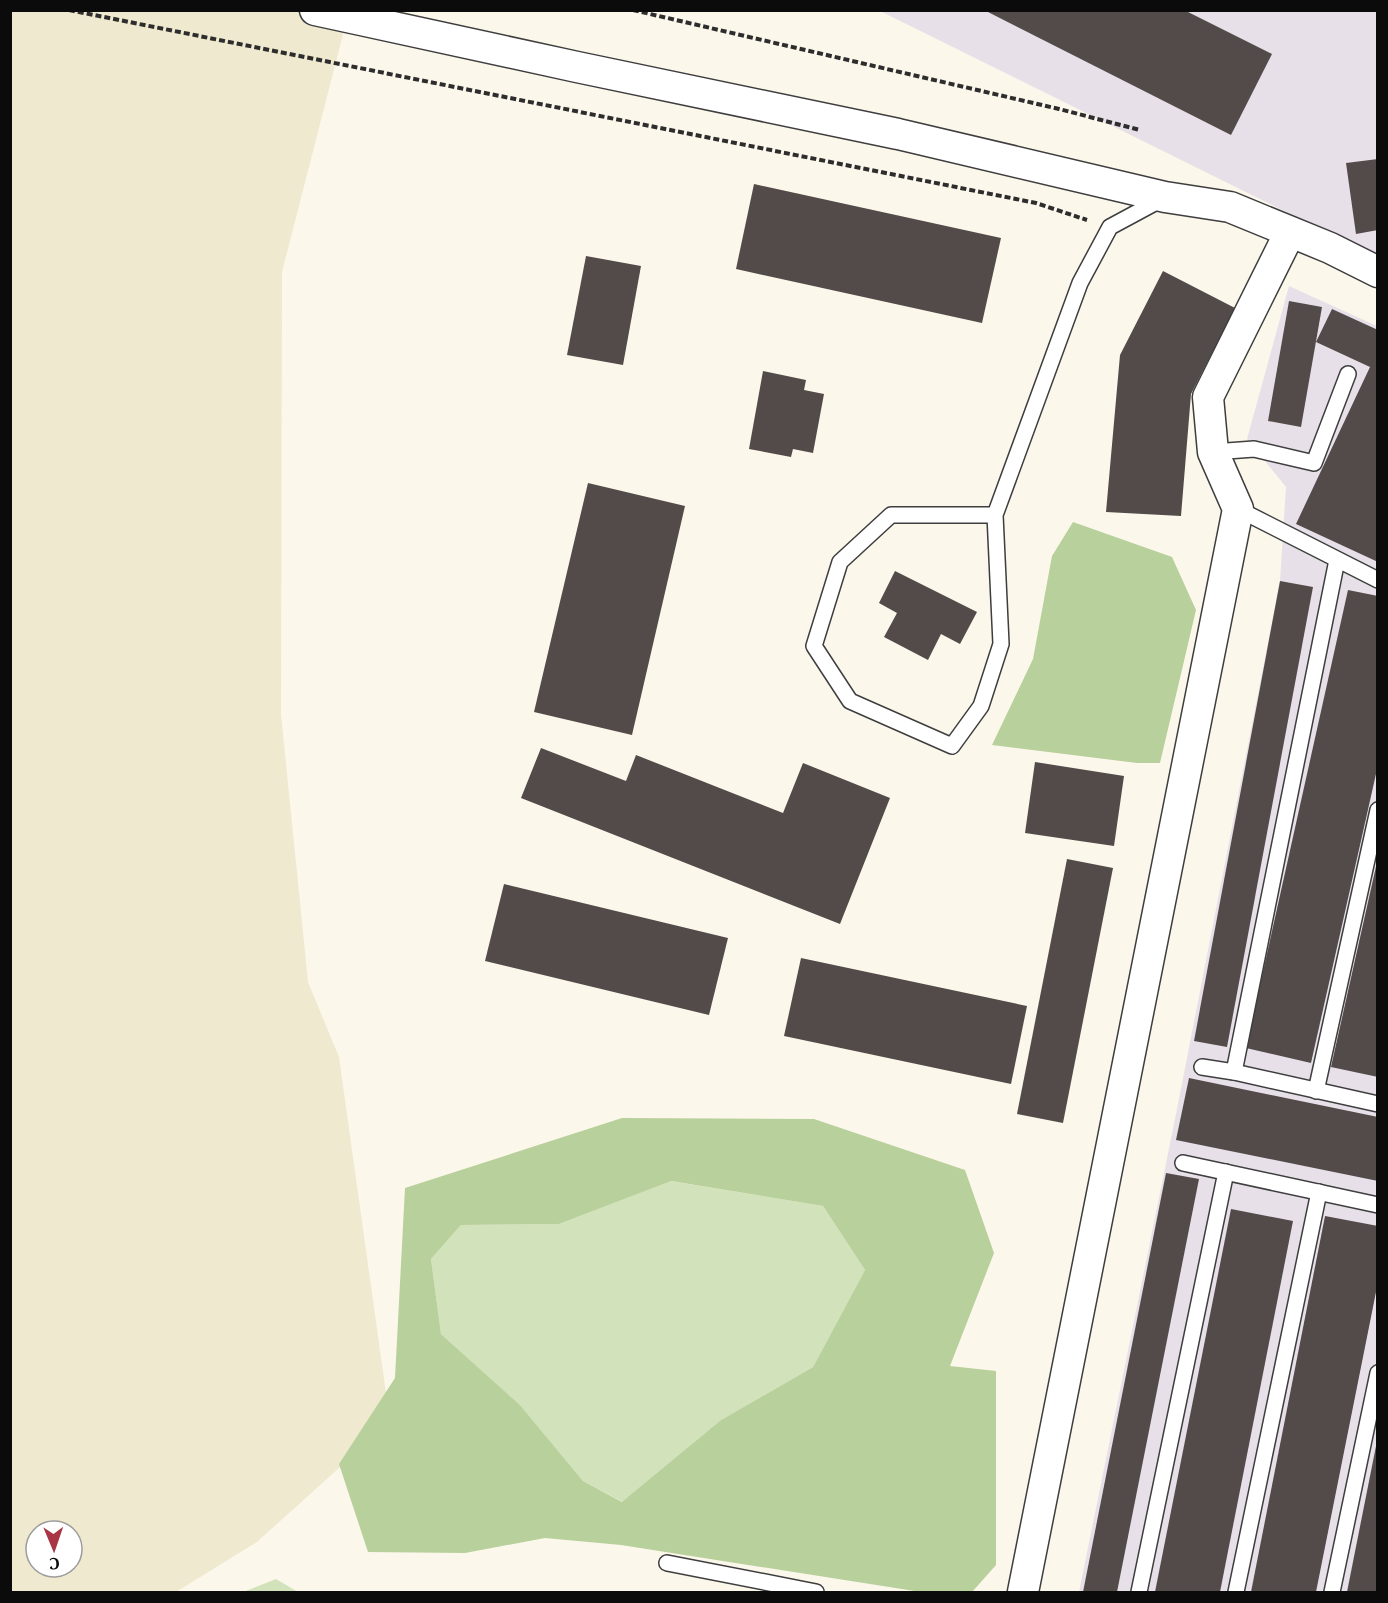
<svg xmlns="http://www.w3.org/2000/svg" width="1388" height="1603" font-family="'Noto Serif',serif">
  <rect width="100%" height="100%" fill="#fcf7eb"/>
  <g fill="#e7e0e9">
    <path d="M 880,11 L 1377,11 L 1377,257 Z"/>
    <path d="M 1289,286 L 1377,326 L 1377,1592 L 1079,1592 L 1177,1109 L 1280,581 L 1286,487 L 1247,439 Z"/>
  </g>
  <path fill="#efe9cf" fill-rule="evenodd" d="M 11,11 L 349,11 L 282,272 L 281,714 L 308,982 L 339,1057 L 390,1422 L 257,1542 L 176,1592 L 11,1592 ZM 36,1531 L 72,1531 L 72,1567 L 36,1567 Z"/>
  <g fill="#d2e2ba">
    <path d="M 670,1181 L 823,1206 L 865,1270 L 813,1367 L 721,1420 L 623,1502 L 583,1481 L 520,1405 L 441,1334 L 431,1259 L 461,1225 L 559,1224 Z"/>
    <path d="M 276,1579 L 298,1592 L 243,1592 Z"/>
  </g>
  <g fill="#b8d09b" fill-rule="evenodd">
    <path d="M 1073,522 L 1172,557 L 1196,610 L 1160,763 L 1137,763 L 992,745 L 1033,659 L 1052,556 Z"/>
    <path d="M 622,1118 L 814,1119 L 965,1170 L 994,1253 L 950,1366 L 996,1371 L 996,1565 L 972,1592 L 921,1592 L 621,1545 L 545,1538 L 465,1553 L 368,1552 L 339,1464 L 395,1378 L 405,1188 ZM 671,1181 L 823,1206 L 865,1270 L 813,1367 L 721,1420 L 622,1502 L 583,1481 L 520,1405 L 441,1334 L 431,1259 L 461,1225 L 559,1224 Z"/>
  </g>
  <g fill="#524b49">
    <path d="M 984,10 L 1184,10 L 1272,54 L 1231,135 Z"/>
    <path d="M 1378,159 L 1378,230 L 1356,234 L 1346,163 Z"/>
    <path d="M 754,184 L 1001,238 L 982,323 L 736,269 Z"/>
    <path d="M 586,256 L 641,266 L 623,365 L 567,355 Z"/>
    <path d="M 1163,271 L 1235,308 L 1191,394 L 1181,516 L 1106,512 L 1120,355 Z"/>
    <path d="M 1289,301 L 1322,307 L 1301,427 L 1268,421 Z"/>
    <path d="M 1332,309 L 1378,330 L 1378,562 L 1296,524 L 1370,367 L 1316,342 Z"/>
    <path d="M 763,371 L 806,380 L 804,390 L 824,394 L 813,453 L 793,449 L 791,457 L 749,449 Z"/>
    <path d="M 588,483 L 685,506 L 632,735 L 534,712 Z"/>
    <path d="M 895,571 L 977,612 L 960,644 L 941,634 L 928,660 L 884,637 L 897,613 L 879,603 Z"/>
    <path d="M 1280,581 L 1313,587 L 1227,1047 L 1194,1041 Z"/>
    <path d="M 1348,590 L 1378,596 L 1378,765 L 1311,1063 L 1246,1048 Z"/>
    <path d="M 541,748 L 626,781 L 636,755 L 783,813 L 803,763 L 890,798 L 840,924 L 521,798 Z"/>
    <path d="M 1035,762 L 1124,776 L 1114,846 L 1025,833 Z"/>
    <path d="M 1067,859 L 1113,868 L 1063,1123 L 1017,1114 Z"/>
    <path d="M 1377,862 L 1378,863 L 1378,1077 L 1331,1067 Z"/>
    <path d="M 504,884 L 728,938 L 709,1015 L 485,961 Z"/>
    <path d="M 801,958 L 1027,1006 L 1011,1084 L 784,1036 Z"/>
    <path d="M 1189,1078 L 1378,1117 L 1378,1181 L 1176,1140 Z"/>
    <path d="M 1166,1173 L 1199,1179 L 1117,1592 L 1083,1592 Z"/>
    <path d="M 1231,1209 L 1293,1221 L 1220,1592 L 1155,1592 Z"/>
    <path d="M 1325,1216 L 1378,1226 L 1378,1282 L 1316,1592 L 1251,1592 Z"/>
    <path d="M 1376,1446 L 1378,1592 L 1347,1592 Z"/>
  </g>
  <g fill="none" stroke-linecap="round" stroke-linejoin="round">
    <defs>
      <g id="lane">
        <path d="M 1213,452 L 1254,449 L 1314,463 L 1348,374"/>
        <path d="M 1238,509 L 1378,580"/>
        <path d="M 995,515 L 891,515 L 840,562 L 814,646 L 850,701 L 952,746 L 981,706 L 1001,644 L 995,515 L 1080,283 L 1110,227 L 1162,199"/>
        <path d="M 1202,1067 L 1234,1072 L 1378,1104"/>
        <path d="M 1234,1072 L 1337,560"/>
        <path d="M 1316,1091 L 1378,810"/>
        <path d="M 1183,1163 L 1378,1205"/>
        <path d="M 667,1563 L 816,1592"/>
        <path d="M 1139,1592 L 1226,1172"/>
        <path d="M 1236,1592 L 1319,1192"/>
        <path d="M 1332,1592 L 1378,1373"/>
      </g>
      <g id="street">
        <path d="M 315,10 L 577,67 L 898,134 L 1165,197 L 1230,207 L 1330,248 L 1378,272"/>
        <path d="M 1023,1592 L 1238,509 L 1213,452 L 1208,397 L 1290,232"/>
      </g>
    </defs>
    <use href="#lane" stroke="#3e3e3e" stroke-width="18"/>
    <use href="#street" stroke="#3e3e3e" stroke-width="33"/>
    <g stroke="#2d2d2d" stroke-width="4" stroke-dasharray="6 3" stroke-linecap="butt">
      <path d="M 69,10 L 1036,203 L 1087,220"/>
      <path d="M 633,10 L 1059,109 L 1140,130"/>
    </g>
    <use href="#lane" stroke="#fff" stroke-width="15"/>
    <use href="#street" stroke="#fff" stroke-width="30"/>
  </g>
  <rect width="1388" height="1603" fill="none" stroke="#0b0b0b" stroke-width="24"/>
  <g transform="translate(54 1549) rotate(178)"><circle r="28" fill="#ffffff" stroke="#9d9d9d" stroke-width="1.5"/>
  <path d="M0-4.5L10 22L0 15L-10 22Z" fill="#a83645"/>
  <text y="-9" font-size="16" font-weight="bold" text-anchor="middle" fill="#0b0b0b">С</text>
  </g>
</svg>
